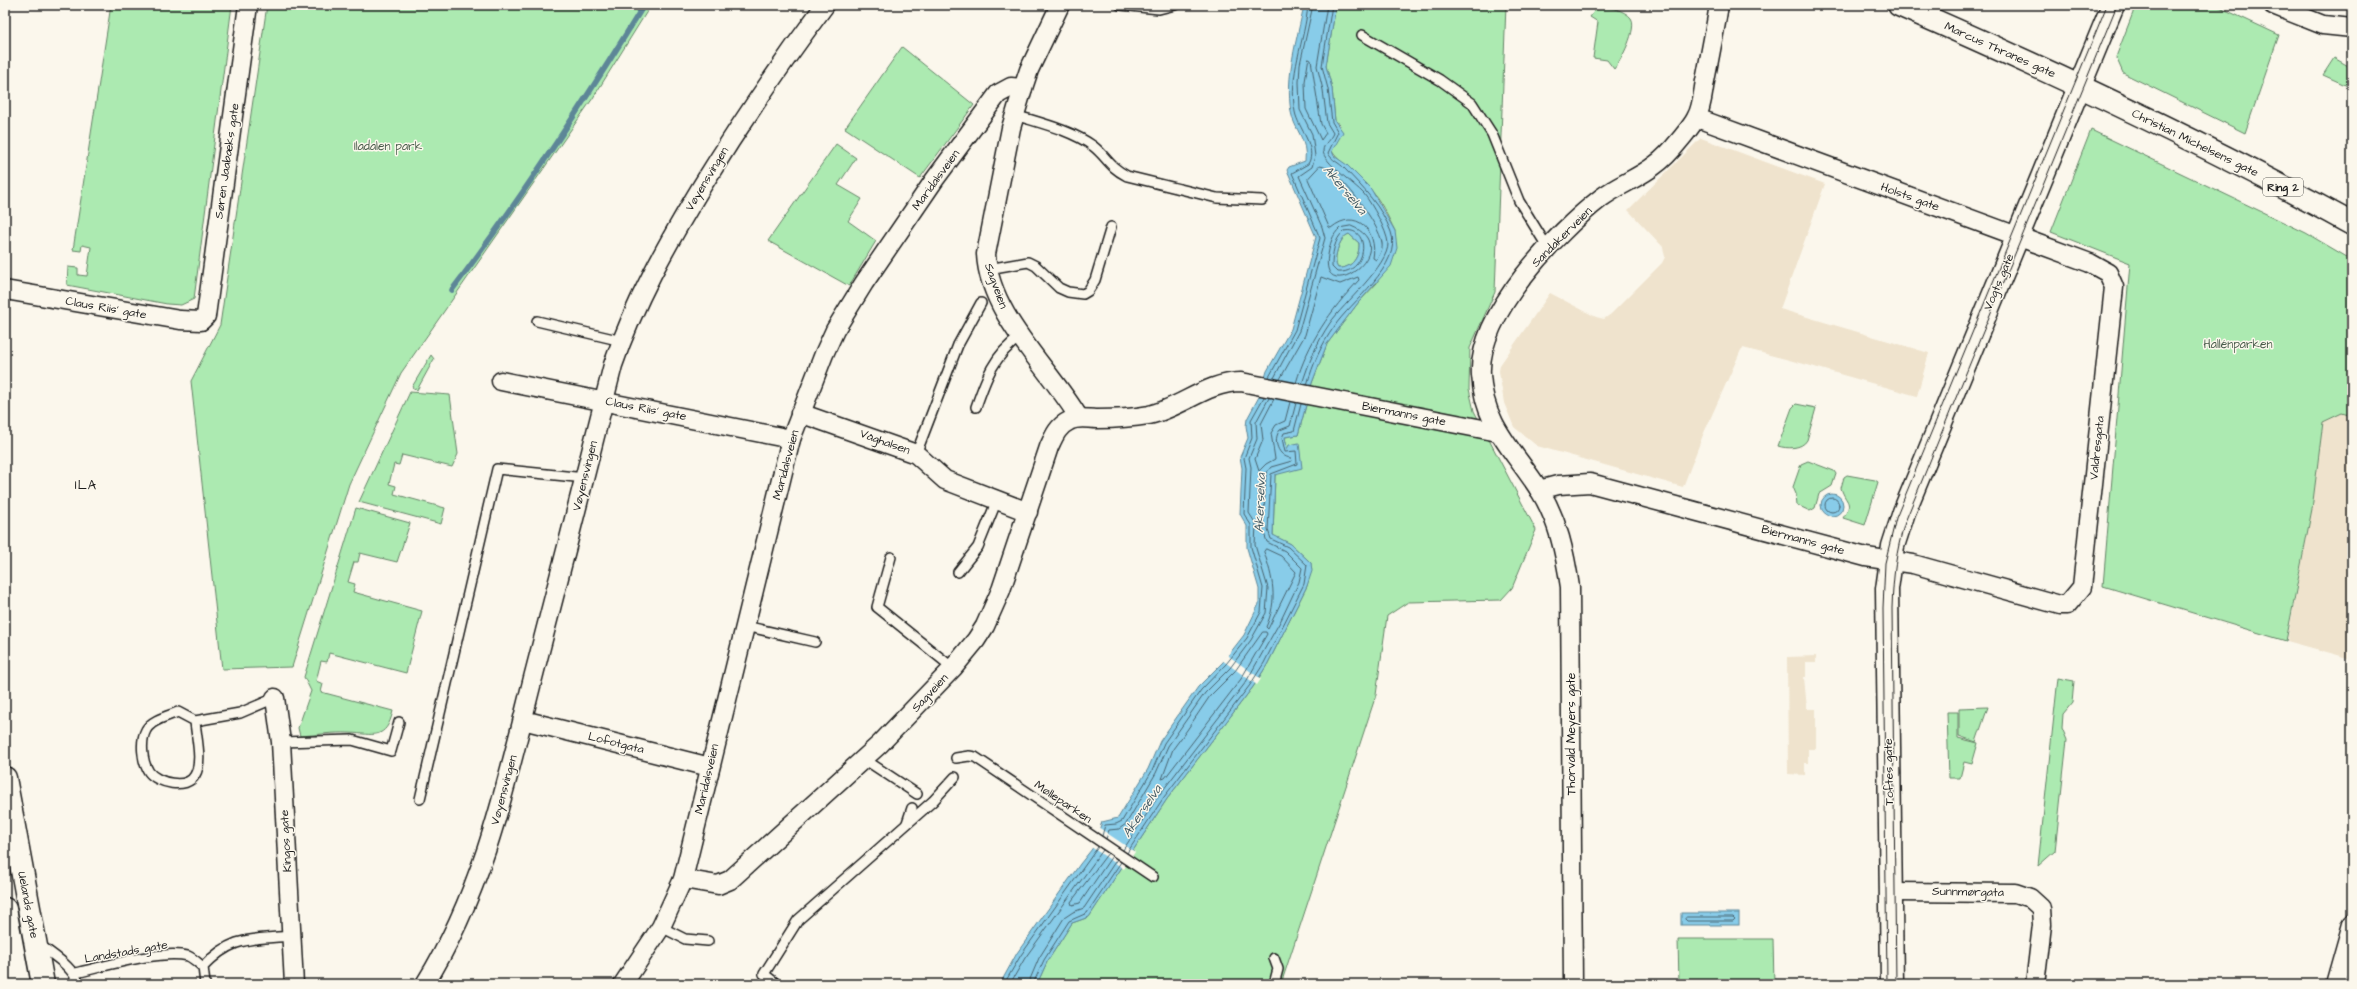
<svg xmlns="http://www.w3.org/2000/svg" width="2357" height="989" font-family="'Architects Daughter',sans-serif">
  <rect width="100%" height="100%" fill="#fbf7ec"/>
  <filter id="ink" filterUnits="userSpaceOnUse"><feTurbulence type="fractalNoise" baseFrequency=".025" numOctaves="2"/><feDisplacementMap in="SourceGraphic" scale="8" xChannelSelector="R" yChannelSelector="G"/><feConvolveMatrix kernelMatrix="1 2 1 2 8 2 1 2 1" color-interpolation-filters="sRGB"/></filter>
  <g filter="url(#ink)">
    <g fill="#efe3cd">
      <path d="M 1701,138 L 1825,184 L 1780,309 L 1929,353 L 1917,396 L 1804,364 L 1743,348 L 1741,350 L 1703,435 L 1683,487 L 1537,446 L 1514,427 L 1504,403 L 1499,371 L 1500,365 L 1550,293 L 1596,317 L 1604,319 L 1611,314 L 1662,263 L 1665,257 L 1663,247 L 1628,210 Z"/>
      <path d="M 2342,413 L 2352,416 L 2352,659 L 2287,641 L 2312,509 L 2323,422 Z"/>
      <path d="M 1816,656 L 1816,662 L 1806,662 L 1806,677 L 1804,677 L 1807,709 L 1816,709 L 1816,749 L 1808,749 L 1808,763 L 1805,763 L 1805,775 L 1788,774 L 1787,657 Z"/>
    </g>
    <g fill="#aceab1" stroke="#648366">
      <path d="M 111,5 L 232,5 L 194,299 L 181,305 L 167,304 L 67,285 L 68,267 L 78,268 L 78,275 L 87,276 L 91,247 L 82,245 L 81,251 L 73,250 Z"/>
      <path d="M 267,5 L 651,5 L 593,98 L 401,373 L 349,484 L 292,667 L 222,669 L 191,381 L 220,325 Z"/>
      <path d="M 1336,5 L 1506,5 L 1495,292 L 1470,348 L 1469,389 L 1474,411 L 1536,530 L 1512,588 L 1501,600 L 1408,602 L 1387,616 L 1376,695 L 1281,984 L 1037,984 L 1047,962 L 1072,923 L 1089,917 L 1167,799 L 1253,687 L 1267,665 L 1307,586 L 1311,563 L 1291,544 L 1273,536 L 1275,475 L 1289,448 L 1287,449 L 1285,437 L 1298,435 L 1312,383 L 1327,344 L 1358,303 L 1377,283 L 1395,231 C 1388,217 1380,199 1369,188 C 1362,180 1335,158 1332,151 L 1340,125 L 1335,121 L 1332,88 L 1326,66 Z"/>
      <path d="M 1599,5 C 1608,7 1625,10 1631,18 C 1638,28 1621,61 1614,69 L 1607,60 L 1593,58 L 1598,22 L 1590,17 Z"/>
      <path d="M 2136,5 L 2215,5 L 2279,35 L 2245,133 L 2123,73 L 2116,57 Z"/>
      <path d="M 902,47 L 974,105 L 920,178 L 845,128 Z"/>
      <path d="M 2334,58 L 2352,68 L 2352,88 L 2323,75 Z"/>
      <path d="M 2091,130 L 2306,233 L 2352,260 L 2352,416 L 2342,413 L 2323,422 L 2312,509 L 2286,641 L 2103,586 L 2130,263 L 2051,232 Z"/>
      <path d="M 836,144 L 856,158 L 838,185 L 862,199 L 848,221 L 876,241 L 849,286 L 768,241 Z"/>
      <path d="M 1349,234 L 1359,243 C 1360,256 1352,269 1338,268 C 1332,261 1339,237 1349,234 Z"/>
      <path d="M 431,355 L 434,359 L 417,390 L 412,387 Z"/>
      <path d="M 410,392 L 450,395 L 458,454 L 452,467 L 402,455 L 399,465 L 394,464 L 389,484 L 396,486 L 394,494 L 445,508 L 441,524 L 359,502 Z"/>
      <path d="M 1796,404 L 1816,408 L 1807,440 C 1802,449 1787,449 1778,446 L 1792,408 Z"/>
      <path d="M 1808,461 L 1834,471 L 1836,474 L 1832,486 L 1819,494 L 1815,508 L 1810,511 L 1797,505 L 1796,494 L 1793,487 L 1801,464 Z"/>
      <path d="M 1847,475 L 1875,480 L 1878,482 L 1865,525 L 1843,518 C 1854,501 1846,504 1841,488 L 1844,477 Z"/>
      <path d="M 356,508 L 410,523 L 397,562 L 360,553 L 358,562 L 354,562 L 348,582 L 355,584 L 353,592 L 422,611 L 406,673 L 329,653 L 327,662 L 321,661 L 316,681 L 323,684 L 321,692 L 393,711 C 386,741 373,734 350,733 C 333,732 316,735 300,736 L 298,728 L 311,691 L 304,677 Z"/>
      <path d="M 2058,678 L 2074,681 L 2072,703 L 2063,714 L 2062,728 L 2067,740 L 2055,851 L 2038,866 Z"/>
      <path d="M 1988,707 L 1976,742 L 1959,736 L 1959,708 Z"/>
      <path d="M 1947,712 L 1958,712 L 1958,738 L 1978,743 L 1972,764 L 1964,762 L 1960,778 L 1949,778 Z"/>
      <path d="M 1678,939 L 1773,939 L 1774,984 L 1679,984 Z"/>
    </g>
    <g fill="#88cce9" stroke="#5d8697" fill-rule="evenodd">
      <path d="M 1304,5 L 1336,5 L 1326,66 L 1332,88 L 1335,121 L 1343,132 L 1332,151 L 1334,156 L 1347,165 L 1371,189 L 1395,231 L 1397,248 L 1391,266 L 1358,303 L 1327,344 L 1312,383 L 1298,435 L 1285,437 L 1287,449 L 1289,445 L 1299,443 L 1302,468 L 1275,475 L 1273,535 L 1291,544 L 1311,563 L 1312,571 L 1307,586 L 1267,665 L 1253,687 L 1167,799 L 1089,917 L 1072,923 L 1047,962 L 1037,984 L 1000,984 L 1017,953 L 1080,864 L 1092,849 L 1102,822 L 1118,818 L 1148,769 L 1160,741 L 1198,687 L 1223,662 L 1244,635 L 1259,604 L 1259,589 L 1247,548 L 1247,526 L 1240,514 L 1242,468 L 1240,457 L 1248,438 L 1246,426 L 1247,419 L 1260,395 L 1267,371 L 1291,329 L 1316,237 L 1287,170 L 1289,167 L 1305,161 C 1308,139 1294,130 1291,112 C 1285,76 1297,40 1304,5 ZM 1349,234 L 1359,243 C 1360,256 1352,269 1338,268 C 1332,261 1339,237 1349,234 Z"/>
      <circle cx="1832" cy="505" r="11"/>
      <rect x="1681" y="913" width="58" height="12"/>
    </g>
    <g fill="#fbf7ec">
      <path d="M 1226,654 L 1261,679 L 1257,685 L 1222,660 Z"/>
      <path d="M 1098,827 L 1135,852 L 1124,869 L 1091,847 Z"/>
    </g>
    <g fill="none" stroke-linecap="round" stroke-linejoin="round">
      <g stroke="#47626e" stroke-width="1">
        <path d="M 1309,59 L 1311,60 L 1321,124 L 1326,133 L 1321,140 L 1306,109 L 1305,82 Z"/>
        <path d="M 1320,166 C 1337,166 1380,225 1382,243 C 1383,249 1380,255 1376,260 L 1373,258 C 1378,231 1356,207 1331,228 L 1329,227 L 1308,179 Z"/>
        <path d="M 1351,226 C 1407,248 1319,310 1328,255 C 1330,244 1332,235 1340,228 Z"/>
        <path d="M 1344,231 C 1372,225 1368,275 1337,272 L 1332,267 C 1332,255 1334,239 1344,231 Z"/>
        <path d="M 1269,377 L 1295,330 L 1320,238 L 1292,173 L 1308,164 C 1318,148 1298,128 1295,112 C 1288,75 1305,41 1308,5"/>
        <path d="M 1274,378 L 1299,331 L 1325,238 L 1322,227 L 1299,176 L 1312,167 L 1315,156 L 1312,134 L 1300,110 L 1299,82 L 1300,64 L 1313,5"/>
        <path d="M 1280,379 L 1305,335 L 1321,277 L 1340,284 L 1358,277 L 1359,280 C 1330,311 1308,342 1296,383"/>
        <path d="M 1302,384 C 1309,362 1317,342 1330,323 C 1343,304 1389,265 1388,243 C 1387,231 1372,204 1364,194 C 1355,184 1323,162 1323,151 C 1323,144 1331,139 1333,133 L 1327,123 L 1323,90 L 1317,66 L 1327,5"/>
        <path d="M 1307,385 C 1313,364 1321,345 1334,327 C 1350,302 1403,265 1391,232 C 1382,207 1363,188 1345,169 C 1339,162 1332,161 1328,153 L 1338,132 L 1332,122 L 1328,89 L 1322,66 L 1332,5"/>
        <path d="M 1274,399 L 1261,424 L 1263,440 L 1255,459 L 1259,471 L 1266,464 L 1275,459 L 1271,433 L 1276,425 L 1285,421 L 1290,402"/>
        <circle cx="1832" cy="505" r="7"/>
        <path d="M 1266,549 L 1281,556 L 1296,572 L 1268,629 L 1266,627 C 1278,600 1273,578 1264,552 Z"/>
        <path d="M 1263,632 L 1266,632 L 1267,634 L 1241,679 L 1165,778 L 1162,779 L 1173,749 L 1187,730 L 1210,696 L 1235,671 Z"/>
        <path d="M 1102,836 L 1105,825 L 1116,824 L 1122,821 L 1152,771 L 1164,743 L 1201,690 L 1226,664 L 1247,638 L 1261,612 L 1263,588 L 1251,547 L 1251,525 L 1244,514 L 1246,468 L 1244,458 L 1252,438 L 1251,420 L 1264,397"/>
        <path d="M 1106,839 L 1109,830 L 1119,829 L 1126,824 L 1156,773 L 1168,746 L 1205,693 L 1230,668 L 1251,640 L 1266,613 L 1268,588 L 1255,545 L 1256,524 L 1249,513 L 1251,467 L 1249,458 L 1257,439 L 1256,422 L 1269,398"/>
        <path d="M 1123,850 L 1160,794 L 1246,682 L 1281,620 L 1299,582 L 1302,568 L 1285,551 L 1267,542 L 1263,530 L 1266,473 L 1271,467 L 1292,461 L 1291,458 C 1278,457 1272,440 1280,430 L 1290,426 L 1296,403"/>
        <path d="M 1108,853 L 1071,902 L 1072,905 L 1080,903 L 1112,856"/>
        <path d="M 1127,853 L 1164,797 L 1250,685 L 1264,663 L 1304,584 L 1307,565 L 1288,547 L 1271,539 L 1268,530 L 1271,474 L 1297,464 L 1296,451 L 1285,452 L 1282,438 L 1284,433 L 1294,431 L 1301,404"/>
        <path d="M 1687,917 L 1733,917 L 1735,919 L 1733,921 L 1687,921 L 1685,919 Z"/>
        <path d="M 1004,984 L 1021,955 L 1098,847"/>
        <path d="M 1010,984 L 1025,958 L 1103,850"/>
        <path d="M 1028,984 L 1039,958 L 1064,918 L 1073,912 L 1084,908 L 1117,859"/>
        <path d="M 1033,984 L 1044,960 L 1069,921 L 1087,913 L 1121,862"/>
      </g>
      <path stroke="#5d8697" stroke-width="5.5" d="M 452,290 C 521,199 584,103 644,5"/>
      <defs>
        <g id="lane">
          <path d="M 1120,5 L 1159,9 L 1175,5"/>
          <path d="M 1362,35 L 1440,80 L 1472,103 L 1492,134 L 1519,201 L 1548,248"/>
          <path d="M 1015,115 C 1040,123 1071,130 1093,146 C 1107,157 1108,166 1127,176 L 1217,198 L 1262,200"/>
          <path d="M 988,269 L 1028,262 L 1036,266 L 1059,288 L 1068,292 L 1083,294 L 1088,291 L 1095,280 L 1111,227"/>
          <path d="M 537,321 L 622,341"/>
          <path d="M 976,407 C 986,378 994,355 1020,337"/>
          <path d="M 916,454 L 958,345 L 981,303"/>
          <path d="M 891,557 L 877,607 L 953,668"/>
          <path d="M 958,572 L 978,547 L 997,500"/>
          <path d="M 745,626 L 815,642"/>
          <path d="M 195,721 C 196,736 203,762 195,775 C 187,790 157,783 149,772 C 142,762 140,741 146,730 C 151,720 168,716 178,712 L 195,721 L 240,713 L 275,698"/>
          <path d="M 281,742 L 352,740 L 391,751 L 399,722"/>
          <path d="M 956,758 L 969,756 L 975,757 L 1153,877"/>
          <path d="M 864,759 L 917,794"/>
          <path d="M 420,799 L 497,469 L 585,478"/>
          <path d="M 907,823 L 912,808"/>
          <path d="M 661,927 L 685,939 L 708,941"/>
          <path d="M 40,945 C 55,957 72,966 79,984"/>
          <path d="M 1274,958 L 1278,969 L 1274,984"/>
          <path d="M 75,973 C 103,967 161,949 188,956 C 193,958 198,963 203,967"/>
          <path d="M 205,984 L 203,967 C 233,935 251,940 291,936"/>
          <path d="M 777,984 L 764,974 L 798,920 L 933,801 L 955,777"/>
        </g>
        <g id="street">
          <path d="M 1060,5 L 1029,70 L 1023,88 L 1011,128 L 986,254 C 989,315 1049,367 1079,418"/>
          <path d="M 2273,5 L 2323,25 L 2352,28"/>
          <path d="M 5,290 L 180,320 L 201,321 L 206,316 L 248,5"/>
          <path d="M 501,381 L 791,439"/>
          <path d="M 800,413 L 916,454 L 945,480 L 1028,512"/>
          <path d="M 1539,490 L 1558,485 L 1590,483 L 1866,557 L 1913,564 L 2060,605 L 2067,605 L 2082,587 L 2114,287 L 2108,273 L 2090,263 L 1697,118"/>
          <path d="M 275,698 L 281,742 L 294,984"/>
          <path d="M 523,720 L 710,767"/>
          <path d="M 683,879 L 718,885 L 730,880 L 880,744 L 953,668 L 976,640 L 985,626 L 1001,590 L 1049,447 C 1054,436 1058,426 1069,421 C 1078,416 1087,419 1097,419 C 1114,419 1132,418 1149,415 C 1181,408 1207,382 1241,382 L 1498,432"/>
          <path d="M 1891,892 L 2015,893 L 2030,898 L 2041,908 L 2042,925 L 2035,984"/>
          <path d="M 425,984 C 484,889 506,785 533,678 C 560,574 587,469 613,365 C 635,301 667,244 702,186 C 740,124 781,64 825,5"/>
          <path d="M 623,984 L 661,927 L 683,879 L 791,439 L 824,354 L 835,330 L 864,283 L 935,179 L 998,94 L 1011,87 L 1023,88"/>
          <path d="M 1573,984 L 1570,587 C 1565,553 1558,520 1540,491 C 1514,450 1484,426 1481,375 C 1477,315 1557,232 1601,198 C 1618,185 1639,178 1655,165 C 1667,157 1675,146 1684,135 C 1688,130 1693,124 1696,118 C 1702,108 1703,92 1705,81 C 1710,55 1715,30 1719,5"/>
          <path d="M 2335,984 L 2352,924"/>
        </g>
        <g id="secondary">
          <path d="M 5,778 L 43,984"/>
          <path d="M 5,909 L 19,984"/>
          <path d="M 1892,984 L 1887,589 L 1893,546 L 1904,512 L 2113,5"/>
        </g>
        <path id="primary" d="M 1899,5 C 2053,72 2205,143 2352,224"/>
      </defs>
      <use href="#lane" stroke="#1c1c1c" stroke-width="12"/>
      <use href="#street" stroke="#1c1c1c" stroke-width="21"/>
      <use href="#secondary" stroke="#1c1c1c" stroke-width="25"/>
      <use href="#primary" stroke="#1c1c1c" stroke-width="25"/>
      <use href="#lane" stroke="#fbf7ec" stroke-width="9"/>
      <use href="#street" stroke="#fbf7ec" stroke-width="18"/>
      <use href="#secondary" stroke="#fbf7ec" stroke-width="22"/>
      <use href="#primary" stroke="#fbf7ec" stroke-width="22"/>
      <g stroke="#1c1c1c" stroke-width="1">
        <path d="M 1887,984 L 1883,608 L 1885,563 L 1896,518 L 2107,5"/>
        <path d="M 1896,984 L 1892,608 C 1893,578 1896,550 1905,522 L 2117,5"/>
      </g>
    </g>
  </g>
  <g text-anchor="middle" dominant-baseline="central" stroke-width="3" stroke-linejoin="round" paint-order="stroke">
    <rect fill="#fbf7ec" stroke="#5f5e5a" stroke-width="1" x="2263" y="178" width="40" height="18" rx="3"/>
    <g font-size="11" font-weight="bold" fill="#1c1c1c">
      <text x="2283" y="187">Ring 2</text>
    </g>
    <g font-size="12" fill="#1c1c1c" stroke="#fbf7ec">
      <text transform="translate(2000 50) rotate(24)">Marcus Thranes gate</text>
      <text transform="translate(2195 143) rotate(26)">Christian Michelsens gate</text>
      <text transform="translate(227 161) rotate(-82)">Søren Jaabæks gate</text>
      <text transform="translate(707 179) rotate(-59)">Vøyensvingen</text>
      <text transform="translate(936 180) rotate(-54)">Maridalsveien</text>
      <text transform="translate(1910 197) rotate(20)">Holsts gate</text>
      <text transform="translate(1562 237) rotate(-45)">Sandakerveien</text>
      <text transform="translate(1999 282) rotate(-67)">Vogts gate</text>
      <text transform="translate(996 286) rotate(70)">Sagveien</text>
      <text transform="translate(106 308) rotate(10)">Claus Riis' gate</text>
      <text transform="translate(646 409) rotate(11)">Claus Riis' gate</text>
      <text transform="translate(1404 414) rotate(11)">Biermanns gate</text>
      <text transform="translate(885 442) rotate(20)">Våghalsen</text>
      <text transform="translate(2097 448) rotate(-84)">Valdresgata</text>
      <text transform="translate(786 465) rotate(-75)">Maridalsveien</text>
      <text transform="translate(585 476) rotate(-76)">Vøyensvingen</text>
      <text transform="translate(1803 540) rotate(15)">Biermanns gate</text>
      <text transform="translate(930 693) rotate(-47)">Sagveien</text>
      <text transform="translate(1571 734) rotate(-90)">Thorvald Meyers gate</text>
      <text transform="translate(616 743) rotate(14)">Lofotgata</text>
      <text transform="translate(1889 772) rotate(-91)">Toftes gate</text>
      <text transform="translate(707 779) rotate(-77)">Maridalsveien</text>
      <text transform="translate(504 790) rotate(-75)">Vøyensvingen</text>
      <text transform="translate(1063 802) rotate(34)">Mølleparken</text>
      <text transform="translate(286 841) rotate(-93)">Kingos gate</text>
      <text transform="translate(1968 892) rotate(1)">Sunnmørgata</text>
      <text transform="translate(28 905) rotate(79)">Uelands gate</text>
      <text transform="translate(126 952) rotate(-10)">Landstads gate</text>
    </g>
    <g font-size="12" fill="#475a49" stroke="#fbf7ec">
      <text x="388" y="146">Iladalen park</text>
      <text x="2238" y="344">Hallénparken</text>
    </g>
    <g font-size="13" font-style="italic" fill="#425a64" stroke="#fbf7ec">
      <text transform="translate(1345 190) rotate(50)">Akerselva</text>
      <text transform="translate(1260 503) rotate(-88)">Akerselva</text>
      <text transform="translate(1142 811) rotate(-56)">Akerselva</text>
    </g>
    <g font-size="13" letter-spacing="1" fill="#1c1c1c" stroke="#fbf7ec">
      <text x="86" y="485">ILA</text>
    </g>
  </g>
  <rect width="2357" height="989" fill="none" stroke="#fbf7ec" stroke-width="20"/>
  <rect x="10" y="10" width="2337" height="969" fill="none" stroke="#1c1c1c" stroke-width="1.5" filter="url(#ink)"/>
</svg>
